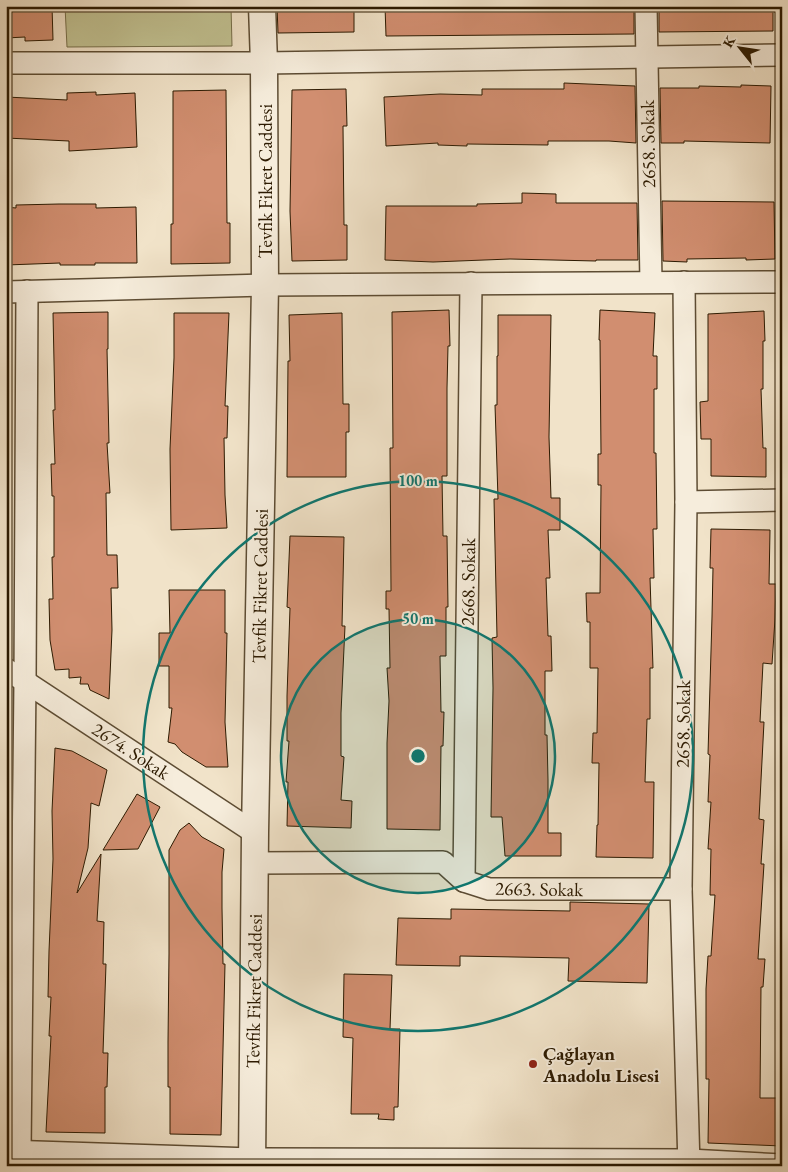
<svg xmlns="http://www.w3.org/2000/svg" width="788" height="1172" font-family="'EB Garamond',serif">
  <rect width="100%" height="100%" fill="#f1e3c9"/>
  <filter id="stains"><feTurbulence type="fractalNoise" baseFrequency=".004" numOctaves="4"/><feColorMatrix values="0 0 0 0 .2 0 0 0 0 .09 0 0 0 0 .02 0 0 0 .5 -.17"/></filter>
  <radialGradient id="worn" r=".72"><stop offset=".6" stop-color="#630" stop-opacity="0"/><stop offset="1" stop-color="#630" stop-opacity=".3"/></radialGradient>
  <path fill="#c1c191" stroke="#766e49" d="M 65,6 L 231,6 L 232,46 L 67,47 Z"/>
  <g fill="#d18e70" stroke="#2c1a01">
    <path d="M 6,6 L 52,6 L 53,40 L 25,41 L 25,37 L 6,38 Z"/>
    <path d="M 277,6 L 354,6 L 354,32 L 278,33 Z"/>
    <path d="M 385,6 L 634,6 L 634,34 L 386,36 Z"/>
    <path d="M 659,6 L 773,6 L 773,31 L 659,32 Z"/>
    <path d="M 564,83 L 635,86 L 636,143 L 609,141 L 548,141 L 548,145 L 467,144 L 467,146 L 438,145 L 438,143 L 386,146 L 384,97 L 440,94 L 482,95 L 482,89 L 564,89 Z"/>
    <path d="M 741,85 L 771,86 L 770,143 L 684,141 L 684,143 L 661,143 L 660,88 L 699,88 L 699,86 L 741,87 Z"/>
    <path d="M 346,89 L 347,126 L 343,126 L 344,225 L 347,225 L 347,260 L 292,261 L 290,211 L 292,90 Z"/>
    <path d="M 226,90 L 227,223 L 230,223 L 230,263 L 171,264 L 171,224 L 173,224 L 173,91 Z"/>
    <path d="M 96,92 L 96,95 L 135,93 L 137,147 L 69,151 L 69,141 L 6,138 L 6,97 L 67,100 L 67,93 Z"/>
    <path d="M 522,193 L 556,194 L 556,203 L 637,203 L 638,260 L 596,260 L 596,261 L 510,259 L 433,262 L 385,260 L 386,206 L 477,206 L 477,204 L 522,203 Z"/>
    <path d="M 662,201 L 774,202 L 775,259 L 746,260 L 746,258 L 687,259 L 687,262 L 663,261 Z"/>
    <path d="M 59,204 L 96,204 L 96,208 L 136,207 L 137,263 L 95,263 L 95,265 L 60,265 L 60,263 L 6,265 L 6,207 L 16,208 L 16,205 Z"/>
    <path d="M 449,310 L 450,346 L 448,346 L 447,388 L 447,476 L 442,476 L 443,536 L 447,536 L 448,607 L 446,607 L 446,656 L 440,656 L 441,712 L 444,712 L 443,746 L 441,746 L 440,830 L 387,829 L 387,743 L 389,701 L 387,668 L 390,668 L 389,609 L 386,609 L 386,591 L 391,591 L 390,448 L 393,448 L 392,312 Z"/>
    <path d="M 600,310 L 655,313 L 653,356 L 657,356 L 657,389 L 654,389 L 654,453 L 656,453 L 657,529 L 653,529 L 654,578 L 650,578 L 653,668 L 650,668 L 650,719 L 647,719 L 645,782 L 654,782 L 653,858 L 596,857 L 597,825 L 598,825 L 599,763 L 592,763 L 593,733 L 597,733 L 598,668 L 590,668 L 590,622 L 587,622 L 586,593 L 600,593 L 601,485 L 598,485 L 598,454 L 601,454 L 600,340 L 599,340 Z"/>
    <path d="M 764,311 L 765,341 L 763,341 L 763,389 L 761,389 L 763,448 L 766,448 L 766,477 L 711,476 L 711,439 L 701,439 L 700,402 L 708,401 L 708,314 Z"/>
    <path d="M 108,312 L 108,349 L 107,349 L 109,443 L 107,443 L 110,493 L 106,493 L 107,555 L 117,555 L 118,588 L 111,588 L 112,630 L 109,699 L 90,690 L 88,684 L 80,684 L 81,677 L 69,678 L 69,669 L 55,670 L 50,640 L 49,599 L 53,599 L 52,557 L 54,557 L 54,496 L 52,496 L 51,464 L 55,464 L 53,410 L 55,410 L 53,313 Z"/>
    <path d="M 174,313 L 229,313 L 225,406 L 228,406 L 227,438 L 224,438 L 225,495 L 227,528 L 171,530 L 170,449 L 174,358 Z"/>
    <path d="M 342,313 L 343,404 L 349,404 L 349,432 L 346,432 L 346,477 L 287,477 L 288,361 L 290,361 L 289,315 Z"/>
    <path d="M 498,315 L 551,315 L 549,437 L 551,498 L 560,498 L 560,530 L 548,530 L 550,578 L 546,578 L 548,636 L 551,636 L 552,671 L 545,671 L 545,735 L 547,735 L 548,780 L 548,833 L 561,833 L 561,856 L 505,856 L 502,817 L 491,817 L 493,688 L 492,638 L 497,637 L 494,499 L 498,499 L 495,405 L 497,405 L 497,356 L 498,356 Z"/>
    <path d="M 711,529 L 770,530 L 769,584 L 776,584 L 775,619 L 772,664 L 763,663 L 760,722 L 764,722 L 759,819 L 764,820 L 761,864 L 764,864 L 758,959 L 765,959 L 763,987 L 761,987 L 760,1098 L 782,1098 L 782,1146 L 708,1143 L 709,1079 L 706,1079 L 706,989 L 708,956 L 711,956 L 715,895 L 710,895 L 711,849 L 708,849 L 711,802 L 708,802 L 710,755 L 708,754 L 712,617 L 713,568 L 710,568 Z"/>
    <path d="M 290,536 L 344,537 L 342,626 L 345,626 L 341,713 L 341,756 L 344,757 L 341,800 L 352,801 L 351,828 L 287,826 L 288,782 L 286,782 L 289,741 L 287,741 L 287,696 L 290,608 L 287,607 Z"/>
    <path d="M 169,590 L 225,590 L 225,633 L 227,633 L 225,722 L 228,767 L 206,767 L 182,752 L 175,744 L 168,742 L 172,708 L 169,708 L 169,666 L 159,666 L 159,633 L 170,633 Z"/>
    <path d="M 55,748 L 72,751 L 107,770 L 99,806 L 91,803 L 88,848 L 77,893 L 101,854 L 97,921 L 104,922 L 103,964 L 106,964 L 103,1053 L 108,1053 L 107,1087 L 105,1087 L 105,1133 L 46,1132 L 51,1036 L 49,1036 L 51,997 L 48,997 L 49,951 L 53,859 L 52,811 Z"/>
    <path d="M 137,794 L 160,807 L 138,849 L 103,850 Z"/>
    <path d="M 189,823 L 202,837 L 224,849 L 222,872 L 222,908 L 223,964 L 225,964 L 221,1135 L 170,1134 L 170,1087 L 168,1087 L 168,1042 L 169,954 L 169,850 L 180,830 Z"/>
    <path d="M 570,902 L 649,904 L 647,983 L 568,981 L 569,958 L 460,956 L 460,966 L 396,965 L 398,918 L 451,919 L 451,909 L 570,911 Z"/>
    <path d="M 344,974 L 392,975 L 390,1029 L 400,1029 L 398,1107 L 394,1107 L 394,1120 L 378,1119 L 379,1114 L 351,1114 L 353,1038 L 343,1037 Z"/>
  </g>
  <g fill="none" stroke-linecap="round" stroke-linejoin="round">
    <defs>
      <g id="minor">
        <path d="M 646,6 L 651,282"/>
        <path d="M 6,63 L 264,63 L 782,55"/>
        <path d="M 684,282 L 686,502 L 681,889 L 689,1166"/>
        <path d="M 6,292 L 265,285 L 782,282"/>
        <path d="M 686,502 L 782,500"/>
        <path d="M 6,669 L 255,833"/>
        <path d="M 255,863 L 443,862 L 464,881 L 489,889 L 681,889"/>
        <path d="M 464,881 L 471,283"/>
        <path d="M 6,1151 L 252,1159 L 689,1160 L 782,1165"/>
        <path d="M 20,1152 L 25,681 L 27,291"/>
      </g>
      <path id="tertiary" d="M 252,1166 L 255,833 L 265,285 L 264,63 L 262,6"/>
    </defs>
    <use href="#minor" stroke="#5d4c33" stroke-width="24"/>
    <use href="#tertiary" stroke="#5d4c33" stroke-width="29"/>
    <use href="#minor" stroke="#f6eddc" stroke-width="21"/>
    <use href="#tertiary" stroke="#f6eddc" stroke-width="26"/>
  </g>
  <circle cx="418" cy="756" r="137" fill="#0f766e" fill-opacity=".12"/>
  <g fill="none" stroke="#0f766e" stroke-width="2.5">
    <circle cx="418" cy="756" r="137"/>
    <circle cx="418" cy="756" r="275"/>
  </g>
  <circle fill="#8f2418" stroke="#f6eddc" stroke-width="2" cx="533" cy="1064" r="5"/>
  <g text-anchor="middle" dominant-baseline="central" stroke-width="4" stroke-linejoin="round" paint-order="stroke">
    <g font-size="19" fill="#2c1a01" stroke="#f6eddc">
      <text transform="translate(648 144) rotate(-91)">2658. Sokak</text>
      <text transform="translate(265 181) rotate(-90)">Tevfik Fikret Caddesi</text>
      <text transform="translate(468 582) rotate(-89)">2668. Sokak</text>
      <text transform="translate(260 586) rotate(-89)">Tevfik Fikret Caddesi</text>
      <text transform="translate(683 724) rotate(-89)">2658. Sokak</text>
      <text transform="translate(131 751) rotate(33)">2674. Sokak</text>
      <text transform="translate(539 889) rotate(1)">2663. Sokak</text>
      <text transform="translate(254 991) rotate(-89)">Tevfik Fikret Caddesi</text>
    </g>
    <g font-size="19" font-weight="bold" fill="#2c1a01" stroke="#f6eddc" text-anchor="start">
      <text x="543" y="1053">Çağlayan<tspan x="543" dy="22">Anadolu Lisesi</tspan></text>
    </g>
  </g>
  <circle cx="418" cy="756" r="8" fill="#0f766e" stroke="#f6eddc" stroke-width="2.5"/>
  <g font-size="15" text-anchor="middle" font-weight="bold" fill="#0f766e" stroke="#f6eddc" stroke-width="4" stroke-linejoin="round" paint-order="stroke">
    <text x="418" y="486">100 m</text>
    <text x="418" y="624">50 m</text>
  </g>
  <rect width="788" height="1172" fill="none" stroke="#f1e3c9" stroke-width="25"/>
  <rect x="8" y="8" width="773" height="1157" fill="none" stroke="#2c1a01" stroke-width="2.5"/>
  <rect x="12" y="12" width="763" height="1147" fill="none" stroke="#2c1a01"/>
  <g transform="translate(740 48) rotate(300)" stroke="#f6eddc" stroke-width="4" paint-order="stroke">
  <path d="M0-4L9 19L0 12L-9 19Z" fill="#2c1a01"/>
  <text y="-8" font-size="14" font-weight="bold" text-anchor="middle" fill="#2c1a01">K</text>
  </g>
  <rect width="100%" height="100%" filter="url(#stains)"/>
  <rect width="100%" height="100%" fill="url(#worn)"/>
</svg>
